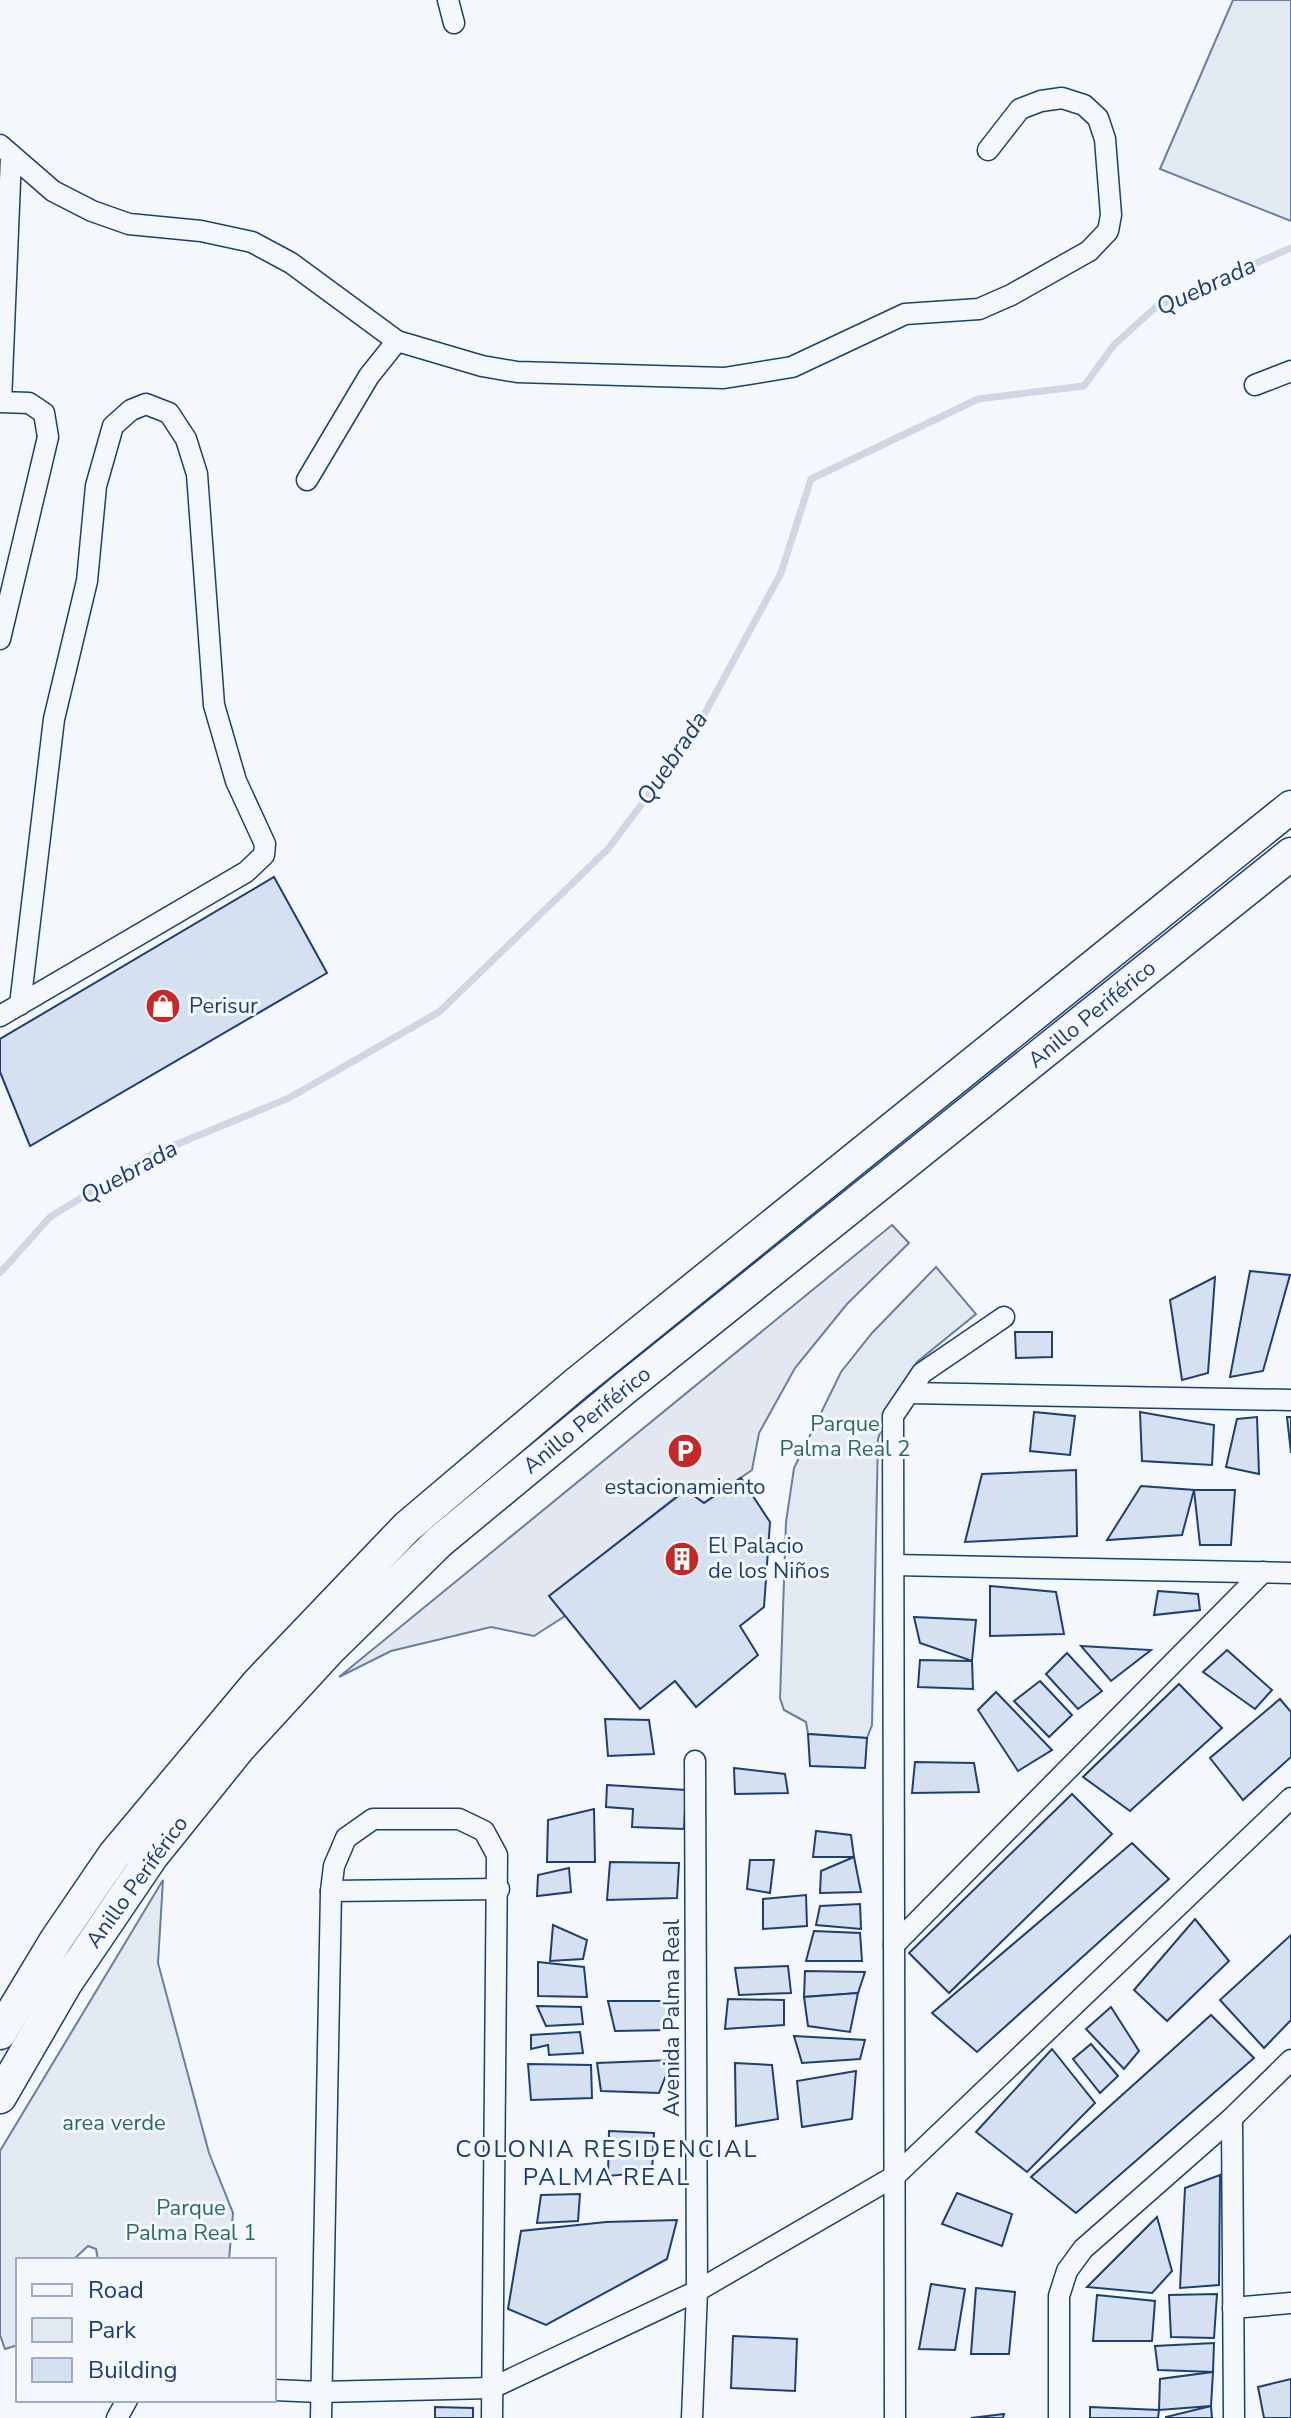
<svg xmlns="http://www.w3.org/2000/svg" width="1291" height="2418" font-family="'Nunito Sans',sans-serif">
  <rect width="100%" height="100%" fill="#f4f7fb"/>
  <g fill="#e3e9f0" stroke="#687fa3" stroke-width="2">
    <path d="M 1233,0 L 1291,0 L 1291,221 L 1160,169 Z"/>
    <path d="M 936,1267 L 976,1314 L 917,1362 L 891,1402 L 878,1439 L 872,1725 L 867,1738 L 808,1734 L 806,1722 L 784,1710 L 780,1698 L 786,1522 L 794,1468 L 841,1372 L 872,1333 Z"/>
    <path d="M 163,1880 L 158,1963 L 209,2153 L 233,2213 L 229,2260 L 98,2260 L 96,2249 L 88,2246 L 73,2260 L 18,2260 L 18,2345 L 5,2349 L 0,2335 L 0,2151 Z"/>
  </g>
  <path fill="#e3e8f0" stroke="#687fa3" stroke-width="2" d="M 892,1225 L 909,1243 L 847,1304 L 795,1368 L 759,1433 L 752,1470 L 704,1503 L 685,1490 L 550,1596 L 565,1616 L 534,1636 L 491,1627 L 391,1651 L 339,1677 Z"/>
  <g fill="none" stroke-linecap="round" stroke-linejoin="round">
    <path stroke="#cfd7e4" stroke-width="7" d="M 0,1273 L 50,1217 L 151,1155 L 289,1098 L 439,1012 L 608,849 L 692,737 L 781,573 L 811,479 L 978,399 L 1084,386 L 1114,345 L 1157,306 L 1291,248"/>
  </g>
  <g fill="#d5e0f0" stroke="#1d3f73" stroke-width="2">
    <path d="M 274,877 L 327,973 L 30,1146 L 0,1072 L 0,1039 Z"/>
    <path d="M 1250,1271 L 1290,1275 L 1263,1371 L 1230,1377 Z"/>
    <path d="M 1215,1277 L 1208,1373 L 1182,1380 L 1170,1300 Z"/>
    <path d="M 1015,1332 L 1052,1332 L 1052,1357 L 1016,1358 Z"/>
    <path d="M 1034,1412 L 1075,1416 L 1070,1455 L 1030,1451 Z"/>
    <path d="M 1140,1412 L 1214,1425 L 1212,1465 L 1142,1461 Z"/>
    <path d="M 1257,1417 L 1259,1474 L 1226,1467 L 1237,1419 Z"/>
    <path d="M 1287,1417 L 1291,1417 L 1291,1453 Z"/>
    <path d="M 1076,1470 L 1077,1536 L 965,1542 L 982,1474 Z"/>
    <path d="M 741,1478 L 770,1522 L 764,1607 L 740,1626 L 758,1655 L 696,1707 L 675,1681 L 640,1709 L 549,1596 L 686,1490 L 704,1503 Z"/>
    <path d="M 1141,1486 L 1194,1490 L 1182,1535 L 1107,1540 Z"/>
    <path d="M 1194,1490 L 1235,1490 L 1231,1545 L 1200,1545 Z"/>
    <path d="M 990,1586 L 1056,1592 L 1064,1634 L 990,1636 Z"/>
    <path d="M 1158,1591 L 1198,1594 L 1200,1610 L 1154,1615 Z"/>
    <path d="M 914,1617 L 976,1620 L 972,1661 L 920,1643 Z"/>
    <path d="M 1081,1646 L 1151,1650 L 1111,1681 Z"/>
    <path d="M 1227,1650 L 1272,1690 L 1255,1709 L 1203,1672 Z"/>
    <path d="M 1067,1653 L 1102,1691 L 1078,1709 L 1046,1674 Z"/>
    <path d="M 920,1660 L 972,1661 L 973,1689 L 918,1687 Z"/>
    <path d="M 1040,1681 L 1072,1715 L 1049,1737 L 1014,1701 Z"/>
    <path d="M 1179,1684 L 1222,1728 L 1130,1811 L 1083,1777 Z"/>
    <path d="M 996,1692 L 1052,1750 L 1018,1771 L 978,1710 Z"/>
    <path d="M 1280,1699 L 1291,1712 L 1291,1757 L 1243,1800 L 1210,1758 Z"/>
    <path d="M 605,1719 L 649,1720 L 654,1754 L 608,1756 Z"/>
    <path d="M 808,1734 L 867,1738 L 865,1768 L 810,1766 Z"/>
    <path d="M 915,1762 L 974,1763 L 979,1792 L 912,1793 Z"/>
    <path d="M 734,1768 L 785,1774 L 788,1793 L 735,1794 Z"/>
    <path d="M 607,1785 L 686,1790 L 684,1829 L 632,1827 L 633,1809 L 606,1807 Z"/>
    <path d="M 1072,1794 L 1112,1834 L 949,1993 L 909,1953 Z"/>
    <path d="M 594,1809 L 595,1862 L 547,1862 L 548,1820 Z"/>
    <path d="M 816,1831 L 851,1835 L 854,1857 L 813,1857 Z"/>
    <path d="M 1132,1843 L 1169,1879 L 977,2052 L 932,2013 Z"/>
    <path d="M 854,1857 L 861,1892 L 820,1893 L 821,1871 Z"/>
    <path d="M 750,1860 L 774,1860 L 770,1893 L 747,1889 Z"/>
    <path d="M 610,1862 L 679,1863 L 677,1898 L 607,1900 Z"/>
    <path d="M 569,1868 L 571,1892 L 537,1896 L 538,1875 Z"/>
    <path d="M 806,1895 L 807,1926 L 763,1929 L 763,1899 Z"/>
    <path d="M 860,1904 L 861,1929 L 816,1925 L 820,1906 Z"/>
    <path d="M 1195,1919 L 1229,1961 L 1167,2021 L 1134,1990 Z"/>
    <path d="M 553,1925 L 587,1940 L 583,1959 L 550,1961 Z"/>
    <path d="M 814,1931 L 860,1933 L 862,1961 L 806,1961 Z"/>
    <path d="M 1291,1935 L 1291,2020 L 1264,2048 L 1220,2000 Z"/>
    <path d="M 538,1962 L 584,1967 L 587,1997 L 538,1996 Z"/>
    <path d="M 788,1966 L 791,1993 L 739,1995 L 735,1968 Z"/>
    <path d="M 805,1971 L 865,1972 L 858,1993 L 804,1997 Z"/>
    <path d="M 858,1993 L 850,2032 L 808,2026 L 804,1997 Z"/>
    <path d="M 728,1999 L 784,2000 L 784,2025 L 725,2029 Z"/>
    <path d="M 608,2001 L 672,2001 L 669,2030 L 615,2031 Z"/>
    <path d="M 537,2006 L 581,2007 L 583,2024 L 546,2026 Z"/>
    <path d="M 1111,2007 L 1139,2051 L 1124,2069 L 1086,2029 Z"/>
    <path d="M 1211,2015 L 1254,2058 L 1076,2213 L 1031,2177 Z"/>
    <path d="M 580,2032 L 583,2053 L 549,2055 L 548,2045 L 531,2049 L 531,2035 Z"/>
    <path d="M 794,2036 L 865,2040 L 860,2059 L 802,2063 Z"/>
    <path d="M 1091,2044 L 1118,2076 L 1100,2093 L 1073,2059 Z"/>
    <path d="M 1052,2049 L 1095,2103 L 1027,2172 L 976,2132 Z"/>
    <path d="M 672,2060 L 659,2093 L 601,2091 L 597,2063 Z"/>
    <path d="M 735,2063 L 772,2065 L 778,2119 L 736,2126 Z"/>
    <path d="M 528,2064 L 591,2065 L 592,2098 L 531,2100 Z"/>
    <path d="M 856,2071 L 852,2119 L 802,2127 L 797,2081 Z"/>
    <path d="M 609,2131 L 654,2133 L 652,2172 L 608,2176 Z"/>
    <path d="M 1220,2175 L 1219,2285 L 1180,2288 L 1185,2188 Z"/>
    <path d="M 957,2193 L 1012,2214 L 1002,2246 L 942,2224 Z"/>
    <path d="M 580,2194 L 578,2221 L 537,2223 L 541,2195 Z"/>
    <path d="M 1157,2217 L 1172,2271 L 1152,2293 L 1087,2287 Z"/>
    <path d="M 677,2220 L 667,2259 L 546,2325 L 508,2309 L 521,2231 L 606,2222 Z"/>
    <path d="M 931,2284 L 965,2289 L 955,2350 L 919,2349 Z"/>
    <path d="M 976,2288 L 1015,2292 L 1009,2354 L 971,2354 Z"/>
    <path d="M 1217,2294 L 1214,2338 L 1171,2337 L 1169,2295 Z"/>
    <path d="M 1097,2295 L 1155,2301 L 1152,2341 L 1093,2341 Z"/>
    <path d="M 733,2336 L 797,2339 L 795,2391 L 731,2388 Z"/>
    <path d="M 1214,2343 L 1213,2372 L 1158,2370 L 1155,2346 Z"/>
    <path d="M 1213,2372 L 1211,2406 L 1159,2410 L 1160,2379 Z"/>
    <path d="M 1291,2379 L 1291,2418 L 1264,2418 L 1258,2387 Z"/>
    <path d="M 1211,2406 L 1212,2418 L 1166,2418 L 1166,2417 Z"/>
    <path d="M 435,2407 L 473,2408 L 473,2418 L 435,2418 Z"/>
    <path d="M 1090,2407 L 1159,2410 L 1158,2418 L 1090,2418 Z"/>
    <path d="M 1004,2414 L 1003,2418 L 971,2418 Z"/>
  </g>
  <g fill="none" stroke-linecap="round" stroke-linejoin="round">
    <defs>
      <g id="minor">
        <path d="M 448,0 L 454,23"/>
        <path d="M 0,145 L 53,191 L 92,211 L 129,224 L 201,231 L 252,242 L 291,263 L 397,341 L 482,366 L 517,372 L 724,378 L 792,367 L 905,314 L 979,309 L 1011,295 L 1089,251 L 1108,231 L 1111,215 L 1105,139 L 1098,118 L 1084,105 L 1062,98 L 1041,101 L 1020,109 L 988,150"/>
        <path d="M 1255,385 L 1291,371"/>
        <path d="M 307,480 L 369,376 L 397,341"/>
        <path d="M 0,639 L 48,437 L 44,413 L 29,403 L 1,402 L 11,157"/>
        <path d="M 0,1016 L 246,872 L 264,855 L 265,844 L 236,781 L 214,705 L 197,474 L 186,439 L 169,413 L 146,404 L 131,410 L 113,426 L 96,486 L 87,581 L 54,719 L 20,1005"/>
        <path d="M 909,1393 L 1291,1400"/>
        <path d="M 894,1565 L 1291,1573"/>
        <path d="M 331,1891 L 499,1889"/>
        <path d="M 894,1945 L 1263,1572"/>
        <path d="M 1232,2118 L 1234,2418"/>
        <path d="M 1233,2308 L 1291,2303"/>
        <path d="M 274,2390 L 320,2392 L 492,2388 L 697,2291 L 895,2176 L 1291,1798"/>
        <path d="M 117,2418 L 127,2400"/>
        <path d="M 321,2418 L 331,1891 L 334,1866 L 346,1838 L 373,1819 L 459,1819 L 484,1831 L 497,1855 L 492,2418"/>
        <path d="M 692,2418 L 697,2291 L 695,1761"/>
        <path d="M 895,2418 L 893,1416 L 922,1373 L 1004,1317"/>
        <path d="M 1059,2418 L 1059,2296 L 1067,2271 L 1083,2249 L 1232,2118 L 1291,2060"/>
      </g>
      <g id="trunk">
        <path d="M 0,2033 L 56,1940 L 114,1855 L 258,1683 L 407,1527 L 577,1383 L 1291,807"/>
        <path d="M 0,2097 L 66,1983 L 152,1856 L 239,1748 L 331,1648 L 439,1542 L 624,1389 L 1291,854"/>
      </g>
    </defs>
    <use href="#minor" stroke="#1d3f73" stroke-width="23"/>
    <use href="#trunk" stroke="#1d3f73" stroke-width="35"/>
    <use href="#minor" stroke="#f4f7fb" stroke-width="20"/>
    <use href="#trunk" stroke="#f4f7fb" stroke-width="32"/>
  </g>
  <defs>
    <symbol id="shop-disc" viewBox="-11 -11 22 22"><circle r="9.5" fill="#c62828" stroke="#f4f7fb"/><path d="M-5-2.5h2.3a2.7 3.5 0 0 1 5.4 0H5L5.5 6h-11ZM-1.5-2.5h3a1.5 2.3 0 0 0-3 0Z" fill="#fff"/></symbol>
    <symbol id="parking-disc" viewBox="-11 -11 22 22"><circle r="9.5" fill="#c62828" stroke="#f4f7fb"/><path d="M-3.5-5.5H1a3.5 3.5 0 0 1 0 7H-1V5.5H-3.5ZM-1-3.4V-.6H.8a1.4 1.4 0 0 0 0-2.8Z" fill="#fff"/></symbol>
    <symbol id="building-disc" viewBox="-11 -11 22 22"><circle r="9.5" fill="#c62828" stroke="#f4f7fb"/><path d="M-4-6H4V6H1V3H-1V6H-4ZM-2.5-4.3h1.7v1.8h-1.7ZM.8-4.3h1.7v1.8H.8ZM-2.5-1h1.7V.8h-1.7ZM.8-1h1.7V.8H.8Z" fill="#fff"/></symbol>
  </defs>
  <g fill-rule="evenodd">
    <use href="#shop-disc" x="143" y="986" width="40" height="40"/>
    <use href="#parking-disc" x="665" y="1431" width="40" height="40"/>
    <use href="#building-disc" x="662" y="1539" width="40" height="40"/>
  </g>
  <g text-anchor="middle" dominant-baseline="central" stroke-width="6" stroke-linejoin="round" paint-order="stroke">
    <g font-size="22" fill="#1d3f73" stroke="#f4f7fb" text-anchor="start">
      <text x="189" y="1006">Perisur</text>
      <text x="685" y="1487" text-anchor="middle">estacionamiento</text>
      <text x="708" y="1546">El Palacio<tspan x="708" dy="25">de los Niños</tspan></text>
    </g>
    <g font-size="22" fill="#1d3f73" stroke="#f4f7fb">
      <text transform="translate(1092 1014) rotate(-39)">Anillo Periférico</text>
      <text transform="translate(587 1420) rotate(-39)">Anillo Periférico</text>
      <text transform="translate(137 1882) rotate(-54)">Anillo Periférico</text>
      <text transform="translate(672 2018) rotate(-90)">Avenida Palma Real</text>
    </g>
    <g font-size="22" fill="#2c6c60" stroke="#f4f7fb">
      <text x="845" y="1424">Parque<tspan x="845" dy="25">Palma Real 2</tspan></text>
      <text x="114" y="2123">area verde</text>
      <text x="191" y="2208">Parque<tspan x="191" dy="25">Palma Real 1</tspan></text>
    </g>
    <g font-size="24" font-style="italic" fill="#1d3f73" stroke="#f4f7fb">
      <text transform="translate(1206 286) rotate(-25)">Quebrada</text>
      <text transform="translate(672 758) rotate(-56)">Quebrada</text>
      <text transform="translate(129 1172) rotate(-29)">Quebrada</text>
    </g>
    <g font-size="24" letter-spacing="2" fill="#1d3f73" stroke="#f4f7fb">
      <text x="607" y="2149">COLONIA RESIDENCIAL<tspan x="607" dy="28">PALMA REAL</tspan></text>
    </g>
  </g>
  <rect x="16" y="2258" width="260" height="144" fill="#f4f7fb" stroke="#9eadc5" stroke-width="2"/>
  <rect x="32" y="2284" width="40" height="12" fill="#f4f7fb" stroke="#9eadc5" stroke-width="2"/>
  <text x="88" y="2298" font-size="24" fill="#1d3f73">Road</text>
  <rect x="32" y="2318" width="40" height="24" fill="#e3e9f0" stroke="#9eadc5" stroke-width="2"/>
  <text x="88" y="2338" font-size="24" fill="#1d3f73">Park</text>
  <rect x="32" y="2358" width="40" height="24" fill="#d5e0f0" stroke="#9eadc5" stroke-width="2"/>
  <text x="88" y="2378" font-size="24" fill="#1d3f73">Building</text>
</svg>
